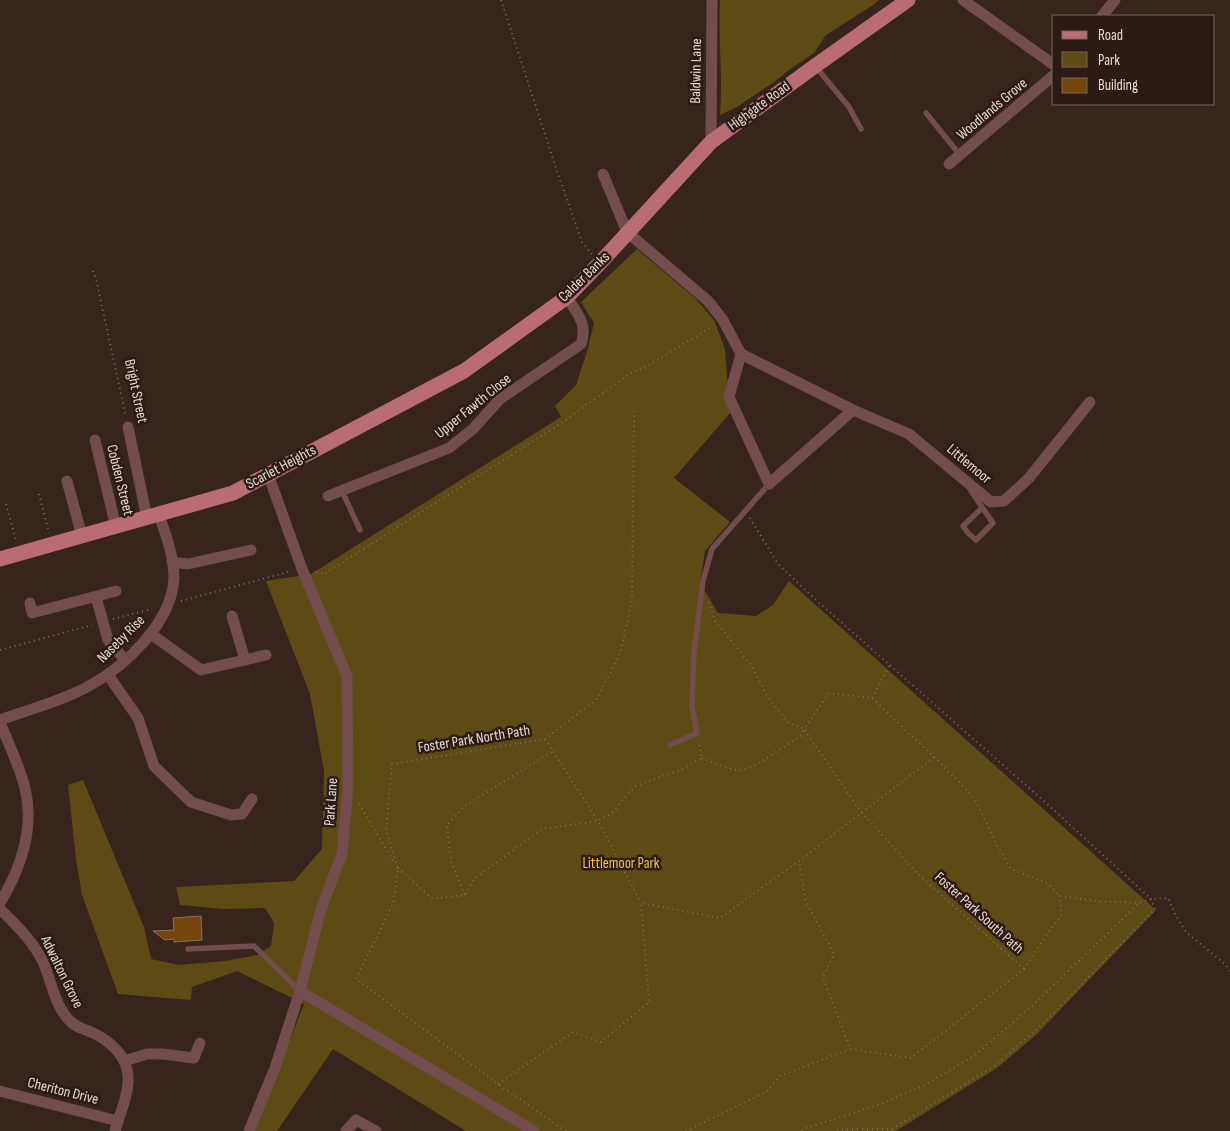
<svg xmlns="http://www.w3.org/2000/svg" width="1230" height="1131" font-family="'Sofia Sans Condensed',sans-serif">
  <rect width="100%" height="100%" fill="#36241d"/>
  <g fill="#5e4a14">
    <path d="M 720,0 L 879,0 L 873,5 L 826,35 L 814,53 L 793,67 L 774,82 L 737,107 L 720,115 C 723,77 718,38 720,0 Z"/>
    <path d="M 637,249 L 696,299 L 714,320 L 725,349 L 730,413 L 674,478 L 730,522 L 705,551 L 700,583 L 718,613 L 756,616 L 773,605 L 789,581 L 1156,910 L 1036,1035 L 997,1068 L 896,1131 L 466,1131 L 333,1049 L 277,1131 L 254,1131 L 304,1004 L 237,971 L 192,987 L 191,1000 L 118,994 L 82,895 L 76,859 L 68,785 L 83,780 L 144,927 L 151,959 L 179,965 L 225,961 L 257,955 L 271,946 L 274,923 L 265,908 L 223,909 L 180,905 L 176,887 L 294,881 L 322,849 L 324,771 L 310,694 L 266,581 L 311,574 L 561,417 L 555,406 L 576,385 L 587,352 L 594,323 L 581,302 Z"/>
  </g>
  <path fill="#75450b" stroke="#857465" d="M 201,916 L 202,940 L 174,942 L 174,939 L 165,940 L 153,931 L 174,930 L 173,918 Z"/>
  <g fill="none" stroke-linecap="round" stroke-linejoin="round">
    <g stroke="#7e6e68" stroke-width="2" stroke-dasharray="1 4" stroke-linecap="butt">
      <path d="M 501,0 L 556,168 L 582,242 L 592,254"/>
      <path d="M 93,271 L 96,279 L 126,417"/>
      <path d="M 39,494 L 49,533"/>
      <path d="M 6,504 L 16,540"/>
      <path d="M 750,518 L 778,564 L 816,600 L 1045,802 L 1151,899 L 1155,909 L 1044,1023 L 994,1066 L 892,1129 L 849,1129 L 834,1131"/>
      <path d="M 316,572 L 324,574 L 560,424 L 632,372 L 644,368 L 713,326"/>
      <path d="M 181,601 L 292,571"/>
      <path d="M 113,619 L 152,609"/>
      <path d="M 0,650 L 92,625"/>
      <path d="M 872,698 L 889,666"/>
      <path d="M 545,739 L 598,821 L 641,903"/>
      <path d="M 934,757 L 967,790 L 977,803 L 998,847 L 1011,869 L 1049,884 L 1059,896 L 1096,901 L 1139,903"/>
      <path d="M 702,758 C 713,762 725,768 736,770 C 752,773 785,744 801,736 L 804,729 L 787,722 L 766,694 L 752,666 L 715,621 L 709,602"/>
      <path d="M 359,804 L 395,864"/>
      <path d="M 398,868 L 433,899 L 465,895 L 474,879 L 542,829 L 598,821 L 612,813 L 635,786 L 680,770 L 702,758 L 699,742"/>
      <path d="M 465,895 L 451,861 L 447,825 L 466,805 L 553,751"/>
      <path d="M 1024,969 L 1047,934 L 1062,914 L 1059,897"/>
      <path d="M 498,1084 L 573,1032 L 601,1042 L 649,1002 L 641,903 L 720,918 L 799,861 L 934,757 L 872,698 L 829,693 L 804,729 L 861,812 L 920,876 L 1024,969 L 911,1058 L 850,1049 L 823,977 L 834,954 L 806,902 L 799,861"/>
      <path d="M 566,1131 L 498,1084 L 356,979 L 393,904 L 398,869 L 386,831 L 392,764 L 545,739 L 596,700 L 620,654 L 632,600 L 634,411"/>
      <path d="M 686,1131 L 766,1092 L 780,1076 L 850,1049"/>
      <path d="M 802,1131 L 806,1128 L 878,1105 L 925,1085 L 975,1055 L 1032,1006 L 1139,903 L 1151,899 L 1168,898 L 1176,916 L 1186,932 L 1226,965 L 1230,971"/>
    </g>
    <g stroke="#734c4e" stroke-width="5.5">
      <path d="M 816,67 L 849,107 L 861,129"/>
      <path d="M 926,113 L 960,155"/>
      <path d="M 342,491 L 360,530"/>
      <path d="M 971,491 L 993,523 L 976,540 L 968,533 L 963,526 L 981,509"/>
      <path d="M 670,745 L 697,733 L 692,706 L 694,652 L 703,581 L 712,549 L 769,484"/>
      <path d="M 188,949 L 254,946 L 300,991"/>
    </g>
    <g stroke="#734c4e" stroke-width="11">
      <path d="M 963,0 L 1054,65"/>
      <path d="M 1102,16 L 1115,0"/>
      <path d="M 711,142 L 712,0"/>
      <path d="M 949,164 L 1054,75"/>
      <path d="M 603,174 L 627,232 L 708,301 L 723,320 L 741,354 L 729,397 L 769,484 L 853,410"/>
      <path d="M 741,354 L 853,410 L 909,434 L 991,502 L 1004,501 L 1029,478 L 1090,402"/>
      <path d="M 128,427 L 147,518"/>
      <path d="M 95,440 L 116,527"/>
      <path d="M 67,481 L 82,536"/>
      <path d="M 328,496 L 449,448 L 473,429 L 500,399 L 581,344 C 588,323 577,314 567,297"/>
      <path d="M 172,562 L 188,564 L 251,550"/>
      <path d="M 96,597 L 108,640 L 125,660"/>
      <path d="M 30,603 L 32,613 L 116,591"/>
      <path d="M 232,616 L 245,660"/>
      <path d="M 151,634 L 201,670 L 266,655"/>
      <path d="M 108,675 L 138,718 L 154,766 L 191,802 L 231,815 L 242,814 L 252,799"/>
      <path d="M 0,720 C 30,709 62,701 89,686 C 126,666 172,622 174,578 C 174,557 166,535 159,515"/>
      <path d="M 0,722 C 8,743 20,767 25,788 C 35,829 21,868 0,903"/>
      <path d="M 0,909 C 17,926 33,941 43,962 C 52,982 54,1005 70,1021 C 77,1028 84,1029 93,1033 C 105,1038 118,1049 124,1061 C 135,1083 121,1109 115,1131"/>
      <path d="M 300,991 L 534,1131"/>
      <path d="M 124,1061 L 147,1054 L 163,1054 L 194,1058 L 200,1043"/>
      <path d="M 0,1091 L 118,1121"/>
      <path d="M 249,1131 L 275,1068 L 300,991 L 321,909 L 342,854 L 348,787 L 347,676 L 302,569 L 268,474"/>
      <path d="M 346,1131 L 356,1120 L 376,1131"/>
    </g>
    <path stroke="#ba6c73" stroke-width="15" d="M 0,559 L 233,493 L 464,371 L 567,297 L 599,264 L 711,142 L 815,66 L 908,0"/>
  </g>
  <g text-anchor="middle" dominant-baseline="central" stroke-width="5" stroke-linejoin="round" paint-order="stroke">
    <g font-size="15" fill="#e7dad5" stroke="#2c1a14">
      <text transform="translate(696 71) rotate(-89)">Baldwin Lane</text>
      <text transform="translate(759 106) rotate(-36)">Highgate Road</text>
      <text transform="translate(992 109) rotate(-40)">Woodlands Grove</text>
      <text transform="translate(584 277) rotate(-44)">Calder Banks</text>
      <text transform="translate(136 391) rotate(78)">Bright Street</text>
      <text transform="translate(473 406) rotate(-39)">Upper Fawth Close</text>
      <text transform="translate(969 464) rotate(40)">Littlemoor</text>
      <text transform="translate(281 467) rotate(-28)">Scarlet Heights</text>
      <text transform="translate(120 480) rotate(76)">Cobden Street</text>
      <text transform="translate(121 639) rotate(-45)">Naseby Rise</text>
      <text transform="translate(474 739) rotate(-9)">Foster Park North Path</text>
      <text transform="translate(331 802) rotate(-86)">Park Lane</text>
      <text transform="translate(979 913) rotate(42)">Foster Park South Path</text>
      <text transform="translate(62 972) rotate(64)">Adwalton Grove</text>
      <text transform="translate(63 1091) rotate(14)">Cheriton Drive</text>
    </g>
    <g font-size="15" fill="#f2c446" stroke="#2c1a14">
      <text x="621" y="863">Littlemoor Park</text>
    </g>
  </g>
  <rect x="1052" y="15" width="162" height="90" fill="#2c1a14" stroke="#776761"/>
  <rect x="1062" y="31" width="25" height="8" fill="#ba6c73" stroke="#776761"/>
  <text x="1098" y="40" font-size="15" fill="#e7dad5">Road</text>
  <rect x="1062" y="52" width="25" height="15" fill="#5e4a14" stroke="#776761"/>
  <text x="1098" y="65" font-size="15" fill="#e7dad5">Park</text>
  <rect x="1062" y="78" width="25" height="15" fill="#75450b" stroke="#776761"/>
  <text x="1098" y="90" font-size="15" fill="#e7dad5">Building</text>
</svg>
